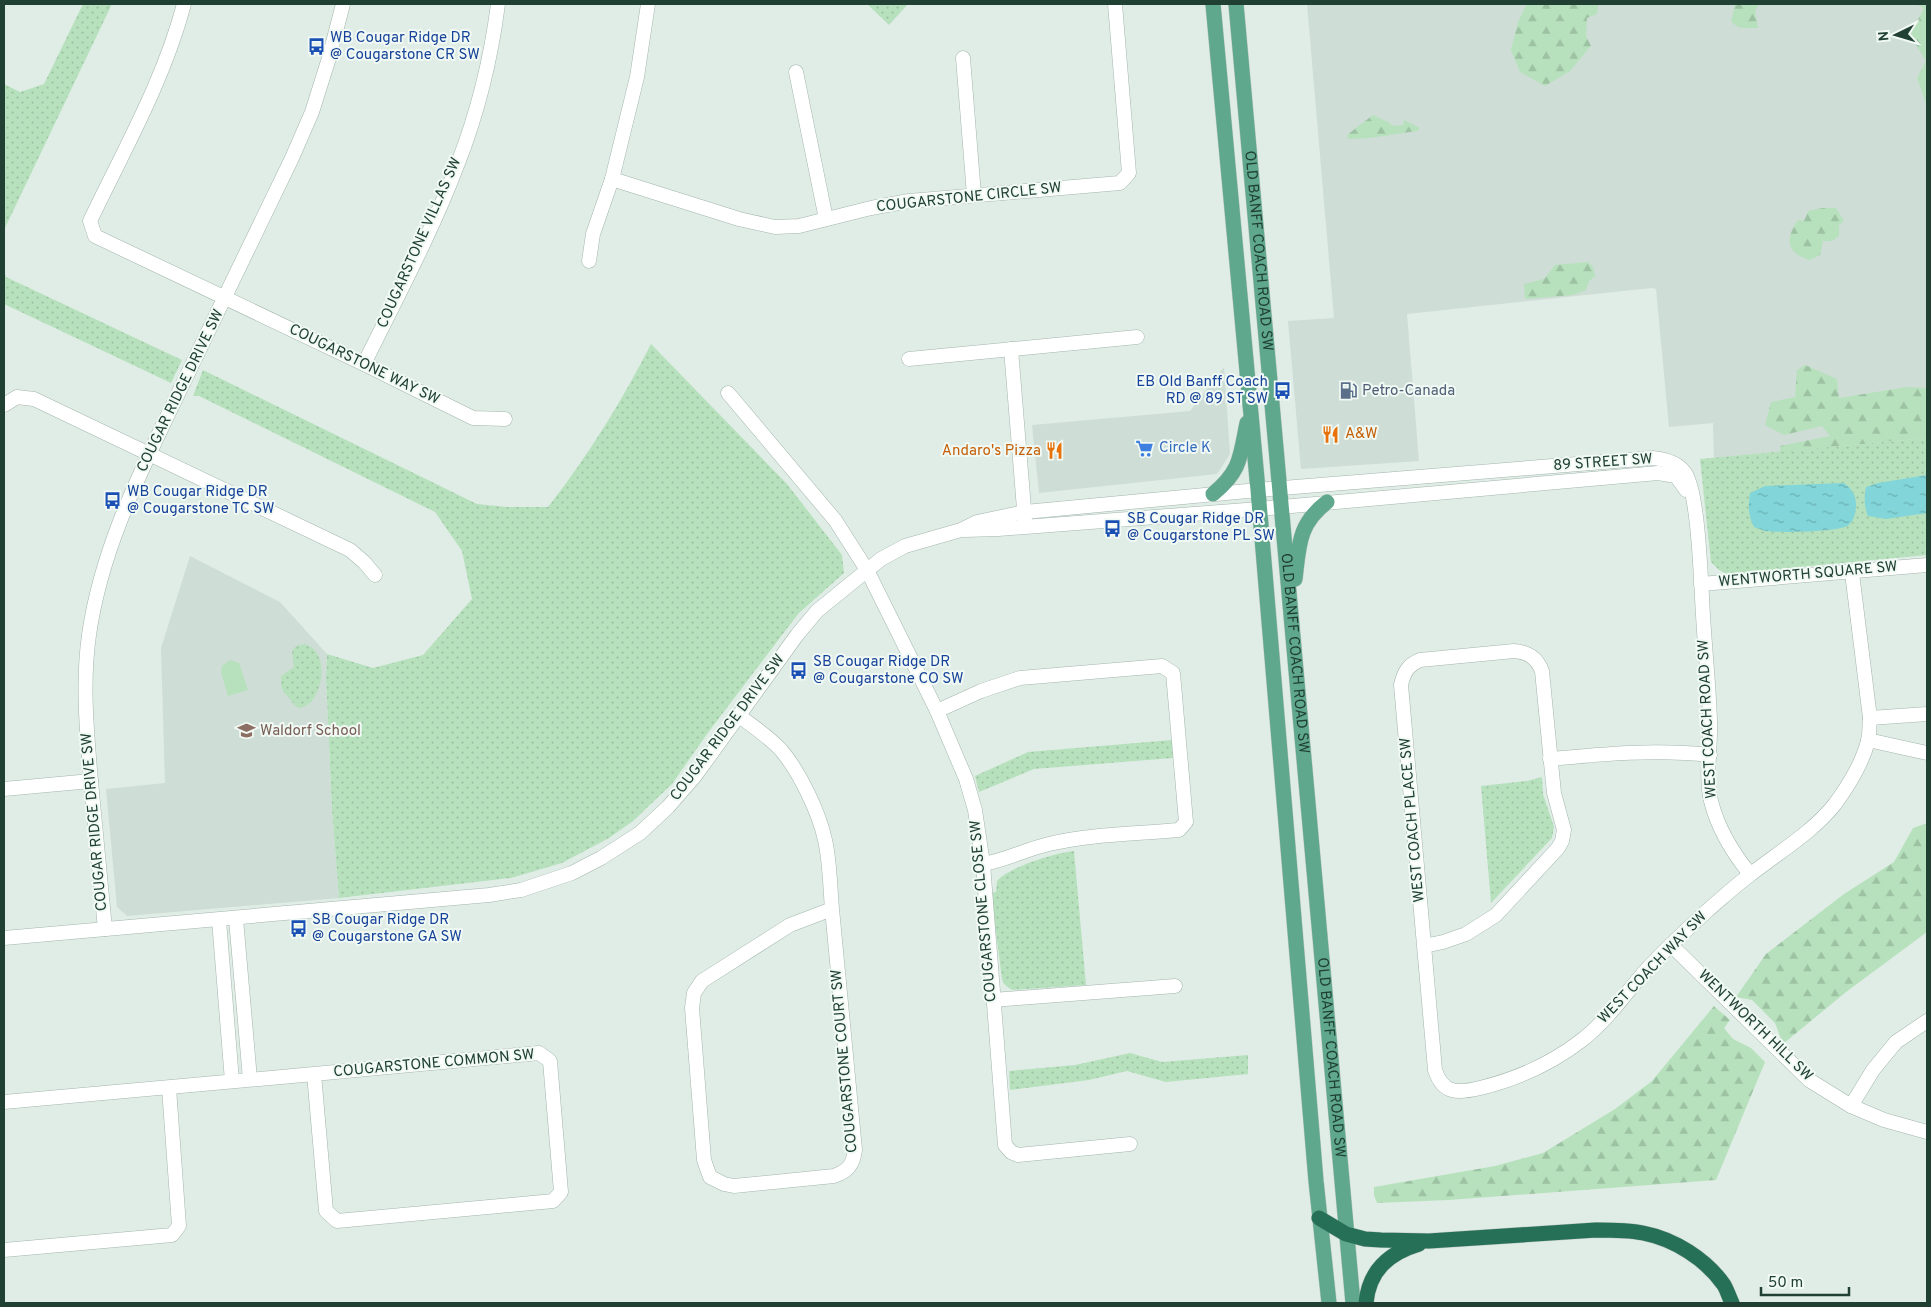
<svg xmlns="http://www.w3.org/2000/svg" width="1931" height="1307" font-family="Overpass,sans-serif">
  <defs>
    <pattern id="forest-firs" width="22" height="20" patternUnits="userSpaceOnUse" patternTransform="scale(1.25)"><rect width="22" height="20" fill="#b7e1bd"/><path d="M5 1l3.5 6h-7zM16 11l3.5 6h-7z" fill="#9dc2a3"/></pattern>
    <pattern id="park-dots" width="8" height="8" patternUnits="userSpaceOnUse" patternTransform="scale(1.25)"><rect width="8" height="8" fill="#b7e1bd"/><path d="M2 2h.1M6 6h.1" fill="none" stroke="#9dc2a3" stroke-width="1.8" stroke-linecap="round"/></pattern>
    <pattern id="water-ripples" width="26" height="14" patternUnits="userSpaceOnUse" patternTransform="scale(1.25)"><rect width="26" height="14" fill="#82d6d9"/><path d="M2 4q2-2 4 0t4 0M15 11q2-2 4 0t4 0" fill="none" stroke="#6aafb1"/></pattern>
  </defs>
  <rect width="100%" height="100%" fill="#e0ede6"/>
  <g fill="#ceddd5">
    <path d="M 1307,4 L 1927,4 L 1927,438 L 1714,458 L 1713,423 L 1669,427 L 1656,289 L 1652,288 L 1407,314 L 1419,461 L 1301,469 L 1288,321 L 1334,318 Z"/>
    <path d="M 1224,367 L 1230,454 L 1217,474 L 1039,493 L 1032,425 L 1190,411 Z"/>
    <path d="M 190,556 L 280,602 L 327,654 L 326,678 L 332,810 L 339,898 L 127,916 L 117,907 L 106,789 L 165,783 L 161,648 Z"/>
  </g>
  <path fill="#b7e1bd" d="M 230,660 L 239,663 L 248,690 L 228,696 L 221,672 L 222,666 Z"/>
  <g fill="url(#forest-firs)">
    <path d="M 1527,4 L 1598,4 L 1597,14 L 1587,18 L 1586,36 L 1591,46 L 1570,71 L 1545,86 L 1520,72 L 1511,50 L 1518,22 Z"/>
    <path d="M 1737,4 L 1759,4 L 1755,11 L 1758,28 C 1747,28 1738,30 1731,21 L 1735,5 Z"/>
    <path d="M 1915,4 L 1927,4 L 1927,106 L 1917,78 L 1926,61 L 1910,35 L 1924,8 Z"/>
    <path d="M 1373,115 L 1390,123 L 1392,126 L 1403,125 L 1404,120 L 1420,128 L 1417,131 C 1394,134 1372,139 1348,139 L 1347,135 Z"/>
    <path d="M 1822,208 L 1836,208 L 1844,221 L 1839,225 L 1839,236 L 1832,241 L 1823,241 L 1820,255 L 1810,260 C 1786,253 1785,239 1798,220 L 1804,221 L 1808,211 Z"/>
    <path d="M 1588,262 L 1593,267 L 1595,276 L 1589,281 L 1586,290 L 1573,295 L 1525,299 L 1524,284 L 1544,279 L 1555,265 Z"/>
    <path d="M 1805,365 L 1837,379 L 1839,398 L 1907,387 L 1927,388 L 1927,438 L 1780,452 L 1780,446 L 1830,436 L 1822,426 L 1784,435 L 1765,425 L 1771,402 L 1795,397 L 1797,370 Z"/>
    <path d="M 1927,823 L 1927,932 L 1846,992 L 1783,1044 L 1775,1023 L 1752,1000 L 1736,997 L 1766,954 L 1844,894 L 1894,862 L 1913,828 Z"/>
    <path d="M 1714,1006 L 1730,1020 L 1724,1028 L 1733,1039 L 1751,1048 L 1765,1062 L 1716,1180 L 1449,1200 L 1377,1203 L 1374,1195 L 1374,1187 L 1495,1166 L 1543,1153 L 1615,1109 L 1652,1081 Z"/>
  </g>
  <g fill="url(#park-dots)">
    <path d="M 83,4 L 112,4 L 4,230 L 4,84 L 20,92 L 44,84 Z"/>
    <path d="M 867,4 L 908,4 L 889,25 Z"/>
    <path d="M 4,271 L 6,277 L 182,360 L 171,383 L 4,304 Z"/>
    <path d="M 651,344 L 787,484 L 842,555 L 844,573 L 799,613 L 782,635 L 707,734 L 672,784 L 633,821 L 609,838 L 562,863 L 511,878 L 339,898 L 332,810 L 326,678 L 327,654 L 373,668 L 423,655 L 472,599 L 462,551 L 435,512 L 199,396 L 193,396 L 203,370 L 477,504 L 507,507 L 548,507 C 588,456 622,401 651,344 Z"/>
    <path d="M 1927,438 L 1927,555 L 1727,574 L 1719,570 L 1711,562 L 1700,459 Z"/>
    <path d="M 304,644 C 326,649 325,682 314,698 C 311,703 306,706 301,708 C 293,707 291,698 284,693 L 281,686 L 281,676 L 294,667 L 292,651 L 296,646 Z"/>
    <path d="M 1172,740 L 1173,758 L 1034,769 L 979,792 L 975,776 L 1028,752 Z"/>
    <path d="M 1542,777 L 1543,794 L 1554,827 L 1552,838 L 1491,903 L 1481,786 L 1527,781 Z"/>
    <path d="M 1074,851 L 1086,985 L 1012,990 L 1004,984 L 1002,979 L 991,893 L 996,892 L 997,881 C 1009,867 1055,853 1074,851 Z"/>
    <path d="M 1130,1053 L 1162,1062 L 1248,1055 L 1248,1074 L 1166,1082 L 1127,1071 L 1089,1080 L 1010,1090 L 1009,1071 L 1075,1065 Z"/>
  </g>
  <g fill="url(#water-ripples)">
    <path d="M 1927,475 L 1927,513 L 1886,519 L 1868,516 C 1864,506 1864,498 1866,487 L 1878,483 Z"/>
    <path d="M 1844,483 C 1852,489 1856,495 1856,505 C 1856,512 1854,522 1847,526 C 1836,532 1779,533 1765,531 C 1762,530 1758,528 1754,527 C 1748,516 1748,505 1750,493 L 1765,486 Z"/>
  </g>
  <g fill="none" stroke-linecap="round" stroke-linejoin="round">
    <defs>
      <g id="minor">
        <path d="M 184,4 C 164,80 124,150 90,221 L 95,236 L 364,364 L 473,418 L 505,419"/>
        <path d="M 648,4 L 637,77 L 612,179 L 739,219 L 775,227 L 799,226 L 871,208 L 909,201 L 1120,183 L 1129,173 L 1115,4"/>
        <path d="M 963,58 L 974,195"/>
        <path d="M 796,72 L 826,219"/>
        <path d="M 589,261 L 593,234 L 612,179"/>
        <path d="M 1011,349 L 1025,521"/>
        <path d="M 909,359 L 1137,337"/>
        <path d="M 364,364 C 397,297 432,232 458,163 C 478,112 491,58 498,4"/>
        <path d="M 728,393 L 835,520 L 867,570 L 937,711 L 966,779 L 975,810 L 983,864 L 1005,1145 L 1011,1152 L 1018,1155 L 1130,1144"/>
        <path d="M 4,405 L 17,397 L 34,399 L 350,550 L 364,562 L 375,575"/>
        <path d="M 965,530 L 998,529 L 1259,509 L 1658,473 L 1676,476 L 1686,490"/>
        <path d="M 1701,584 L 1927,565"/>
        <path d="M 937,711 L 981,691 L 1020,678 L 1162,666 L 1173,673 L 1186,822 L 1179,830 C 1136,834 1091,834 1049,844 C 1027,849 1006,860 983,864"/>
        <path d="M 739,716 C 753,726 769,737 781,750 C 799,771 819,812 825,840 C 830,862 830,886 832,909 L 790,925 L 702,981 L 694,993 L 692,1008 L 704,1160 L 710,1177 L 724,1184 L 734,1186 L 834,1176 C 848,1171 853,1165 855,1150 L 832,909"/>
        <path d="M 1870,718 L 1927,714"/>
        <path d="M 1868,740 L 1927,753"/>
        <path d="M 1550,759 C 1603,754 1656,749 1710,755"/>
        <path d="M 4,789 L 91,781"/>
        <path d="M 236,919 L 250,1079"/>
        <path d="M 219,920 L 232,1081"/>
        <path d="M 105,929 C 100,880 96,831 91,782 C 87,733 82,684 89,635 C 101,550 139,475 176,398 C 215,318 254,238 292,158 L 312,112 L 329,58 L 343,4"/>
        <path d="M 4,938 L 489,895 L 521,890 L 572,873 L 601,858 L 640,833 L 668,807 L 695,776 L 797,635 L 817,611 L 881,559 L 905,546 L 961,530 L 977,522 L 1025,512 L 1258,490 L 1652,458 C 1664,459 1678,463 1685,473 C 1699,493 1701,587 1703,615 C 1705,651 1709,686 1710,721 C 1711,748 1705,775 1711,801 C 1718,829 1732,852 1750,874"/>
        <path d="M 1671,945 L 1809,1080 L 1851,1106 L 1884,1120 L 1927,1132"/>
        <path d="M 1424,946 L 1443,942 L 1466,934 L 1496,915 L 1558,848 L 1562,841 L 1564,830 L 1554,793 L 1542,671 C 1537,658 1528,652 1514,651 L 1420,660 C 1408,665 1404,672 1401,685 L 1435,1070 C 1443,1095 1459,1093 1480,1088 C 1517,1079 1551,1064 1582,1040 C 1608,1020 1626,992 1648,968 C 1667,948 1687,929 1708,910 C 1722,898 1736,885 1751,874 C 1779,852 1813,832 1835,804 C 1849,785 1862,764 1868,741 C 1870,734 1869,725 1870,718 L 1852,573"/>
        <path d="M 993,1000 L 1175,986"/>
        <path d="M 4,1102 C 182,1086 361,1070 539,1053 L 550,1061 L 561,1192 L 553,1201 L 337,1221 L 326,1211 L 314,1074"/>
        <path d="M 1851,1106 L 1873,1070 L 1896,1042 L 1927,1021"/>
        <path d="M 4,1250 L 172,1235 L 179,1226 L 169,1088"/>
      </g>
      <g id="major">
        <path d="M 1213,4 L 1258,490 L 1316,1181 L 1329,1303"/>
        <path id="s1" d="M 1236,4 L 1353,1303"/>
        <path d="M 1213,494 C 1241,471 1240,457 1247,423"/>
        <path d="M 1295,579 C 1299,546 1298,524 1327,502"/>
      </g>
      <g id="highway">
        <path d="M 1319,1218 L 1346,1234 L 1365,1239 L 1381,1240 L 1429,1241 L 1596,1230 C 1612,1230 1628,1230 1643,1233 C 1674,1239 1706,1259 1724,1285 C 1727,1290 1729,1297 1732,1303"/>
        <path d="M 1366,1303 C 1369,1270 1389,1253 1419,1244"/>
      </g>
    </defs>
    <use href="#minor" stroke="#a2b6ad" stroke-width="15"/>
    <use href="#major" stroke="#c0cac6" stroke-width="16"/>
    <use href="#highway" stroke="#c0cac6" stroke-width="16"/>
    <use href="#minor" stroke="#fff" stroke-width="14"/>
    <use href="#major" stroke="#60a88d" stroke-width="15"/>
    <use href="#highway" stroke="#277058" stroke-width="15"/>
  </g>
  <defs>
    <symbol id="bus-bare" viewBox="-9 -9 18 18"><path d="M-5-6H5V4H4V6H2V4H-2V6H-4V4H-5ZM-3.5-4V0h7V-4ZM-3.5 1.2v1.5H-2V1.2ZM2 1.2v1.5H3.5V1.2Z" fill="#1a4fb4" stroke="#f1f9f4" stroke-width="2.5" paint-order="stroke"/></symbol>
    <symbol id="fuel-bare" viewBox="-9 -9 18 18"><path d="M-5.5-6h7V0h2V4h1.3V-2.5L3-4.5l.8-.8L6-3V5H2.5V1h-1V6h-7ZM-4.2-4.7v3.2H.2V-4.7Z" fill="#5c6f8a" stroke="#f1f9f4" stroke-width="2.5" paint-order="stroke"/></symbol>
    <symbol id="restaurant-bare" viewBox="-9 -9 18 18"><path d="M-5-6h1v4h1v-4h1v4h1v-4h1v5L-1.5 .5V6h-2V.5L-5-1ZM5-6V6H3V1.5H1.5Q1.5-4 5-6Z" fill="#e8710a" stroke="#f1f9f4" stroke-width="2.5" paint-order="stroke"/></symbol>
    <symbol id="supermarket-bare" viewBox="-9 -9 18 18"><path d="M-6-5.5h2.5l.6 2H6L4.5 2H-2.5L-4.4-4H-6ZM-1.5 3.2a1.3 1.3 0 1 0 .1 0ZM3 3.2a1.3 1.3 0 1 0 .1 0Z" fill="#3f7fe0" stroke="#f1f9f4" stroke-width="2.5" paint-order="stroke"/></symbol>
    <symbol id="school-bare" viewBox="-9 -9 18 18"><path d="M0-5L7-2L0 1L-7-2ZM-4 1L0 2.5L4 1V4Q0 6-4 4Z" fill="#8d6e63" stroke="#f1f9f4" stroke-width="2.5" paint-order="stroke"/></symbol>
  </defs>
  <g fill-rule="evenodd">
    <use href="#bus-bare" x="304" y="34" width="25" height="25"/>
    <use href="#bus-bare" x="1270" y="378" width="25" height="25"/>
    <use href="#fuel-bare" x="1336" y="378" width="25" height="25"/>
    <use href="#restaurant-bare" x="1318" y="422" width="25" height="25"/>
    <use href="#supermarket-bare" x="1132" y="436" width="25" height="25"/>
    <use href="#restaurant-bare" x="1042" y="438" width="25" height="25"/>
    <use href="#bus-bare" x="100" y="488" width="25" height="25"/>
    <use href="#bus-bare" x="1100" y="516" width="25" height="25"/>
    <use href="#bus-bare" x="786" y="658" width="25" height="25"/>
    <use href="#school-bare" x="234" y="718" width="25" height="25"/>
    <use href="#bus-bare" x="286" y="916" width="25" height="25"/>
  </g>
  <g text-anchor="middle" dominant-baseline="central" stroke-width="4" stroke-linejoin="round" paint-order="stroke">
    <g font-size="15" fill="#164399" stroke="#f1f9f4" text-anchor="start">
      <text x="330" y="38">WB Cougar Ridge DR<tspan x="330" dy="17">@ Cougarstone CR SW</tspan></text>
      <text x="1268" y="382" text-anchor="end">EB Old Banff Coach<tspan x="1268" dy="17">RD @ 89 ST SW</tspan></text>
      <text x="127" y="492">WB Cougar Ridge DR<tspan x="127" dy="17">@ Cougarstone TC SW</tspan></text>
      <text x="1127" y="519">SB Cougar Ridge DR<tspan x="1127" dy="17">@ Cougarstone PL SW</tspan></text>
      <text x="813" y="662">SB Cougar Ridge DR<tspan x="813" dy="17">@ Cougarstone CO SW</tspan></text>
      <text x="312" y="920">SB Cougar Ridge DR<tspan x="312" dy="17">@ Cougarstone GA SW</tspan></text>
    </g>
    <g font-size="15" fill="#1f4033" stroke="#f1f9f4">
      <text transform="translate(969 198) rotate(-6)">COUGARSTONE CIRCLE SW</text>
      <text transform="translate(420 243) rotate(-66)">COUGARSTONE VILLAS SW</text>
      <text stroke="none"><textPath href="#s1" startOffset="248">OLD BANFF COACH ROAD SW</textPath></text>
      <text transform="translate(364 365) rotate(26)">COUGARSTONE WAY SW</text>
      <text transform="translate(181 391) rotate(-64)">COUGAR RIDGE DRIVE SW</text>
      <text transform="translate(1603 463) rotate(-4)">89 STREET SW</text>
      <text transform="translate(1808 575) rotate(-5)">WENTWORTH SQUARE SW</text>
      <text stroke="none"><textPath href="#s1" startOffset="652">OLD BANFF COACH ROAD SW</textPath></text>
      <text transform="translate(1708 719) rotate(-93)">WEST COACH ROAD SW</text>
      <text transform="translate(728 728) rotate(-53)">COUGAR RIDGE DRIVE SW</text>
      <text transform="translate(1413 820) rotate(-95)">WEST COACH PLACE SW</text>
      <text transform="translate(95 822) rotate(-95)">COUGAR RIDGE DRIVE SW</text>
      <text transform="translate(984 911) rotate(-95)">COUGARSTONE CLOSE SW</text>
      <text transform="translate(1653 968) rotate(-46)">WEST COACH WAY SW</text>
      <text transform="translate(1755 1026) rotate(44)">WENTWORTH HILL SW</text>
      <text stroke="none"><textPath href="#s1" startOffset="1058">OLD BANFF COACH ROAD SW</textPath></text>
      <text transform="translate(845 1061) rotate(-95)">COUGARSTONE COURT SW</text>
      <text transform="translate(434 1064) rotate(-5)">COUGARSTONE COMMON SW</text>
    </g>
    <g font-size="15" fill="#4e5e75" stroke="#f1f9f4" text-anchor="start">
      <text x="1362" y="391">Petro-Canada</text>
    </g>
    <g font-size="15" fill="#c56008" stroke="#f1f9f4" text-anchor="start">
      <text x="1345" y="434">A&amp;W</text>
      <text x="1041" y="451" text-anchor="end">Andaro's Pizza</text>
    </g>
    <g font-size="15" fill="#366cbe" stroke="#f1f9f4" text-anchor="start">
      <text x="1159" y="448">Circle K</text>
    </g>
    <g font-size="15" fill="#785e54" stroke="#f1f9f4" text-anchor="start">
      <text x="260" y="731">Waldorf School</text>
    </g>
  </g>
  <rect width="1931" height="1307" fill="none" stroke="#1f4033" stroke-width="10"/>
  <g transform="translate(1896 35) rotate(265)" stroke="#f1f9f4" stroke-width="4" paint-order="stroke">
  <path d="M0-4L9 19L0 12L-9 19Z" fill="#1f4033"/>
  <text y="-8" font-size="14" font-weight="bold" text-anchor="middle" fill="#1f4033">N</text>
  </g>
  <path d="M1761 1287v8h88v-8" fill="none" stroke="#1f4033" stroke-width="2.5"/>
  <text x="1768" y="1287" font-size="15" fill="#1f4033" stroke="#f1f9f4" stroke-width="4" paint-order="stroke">50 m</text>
</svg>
